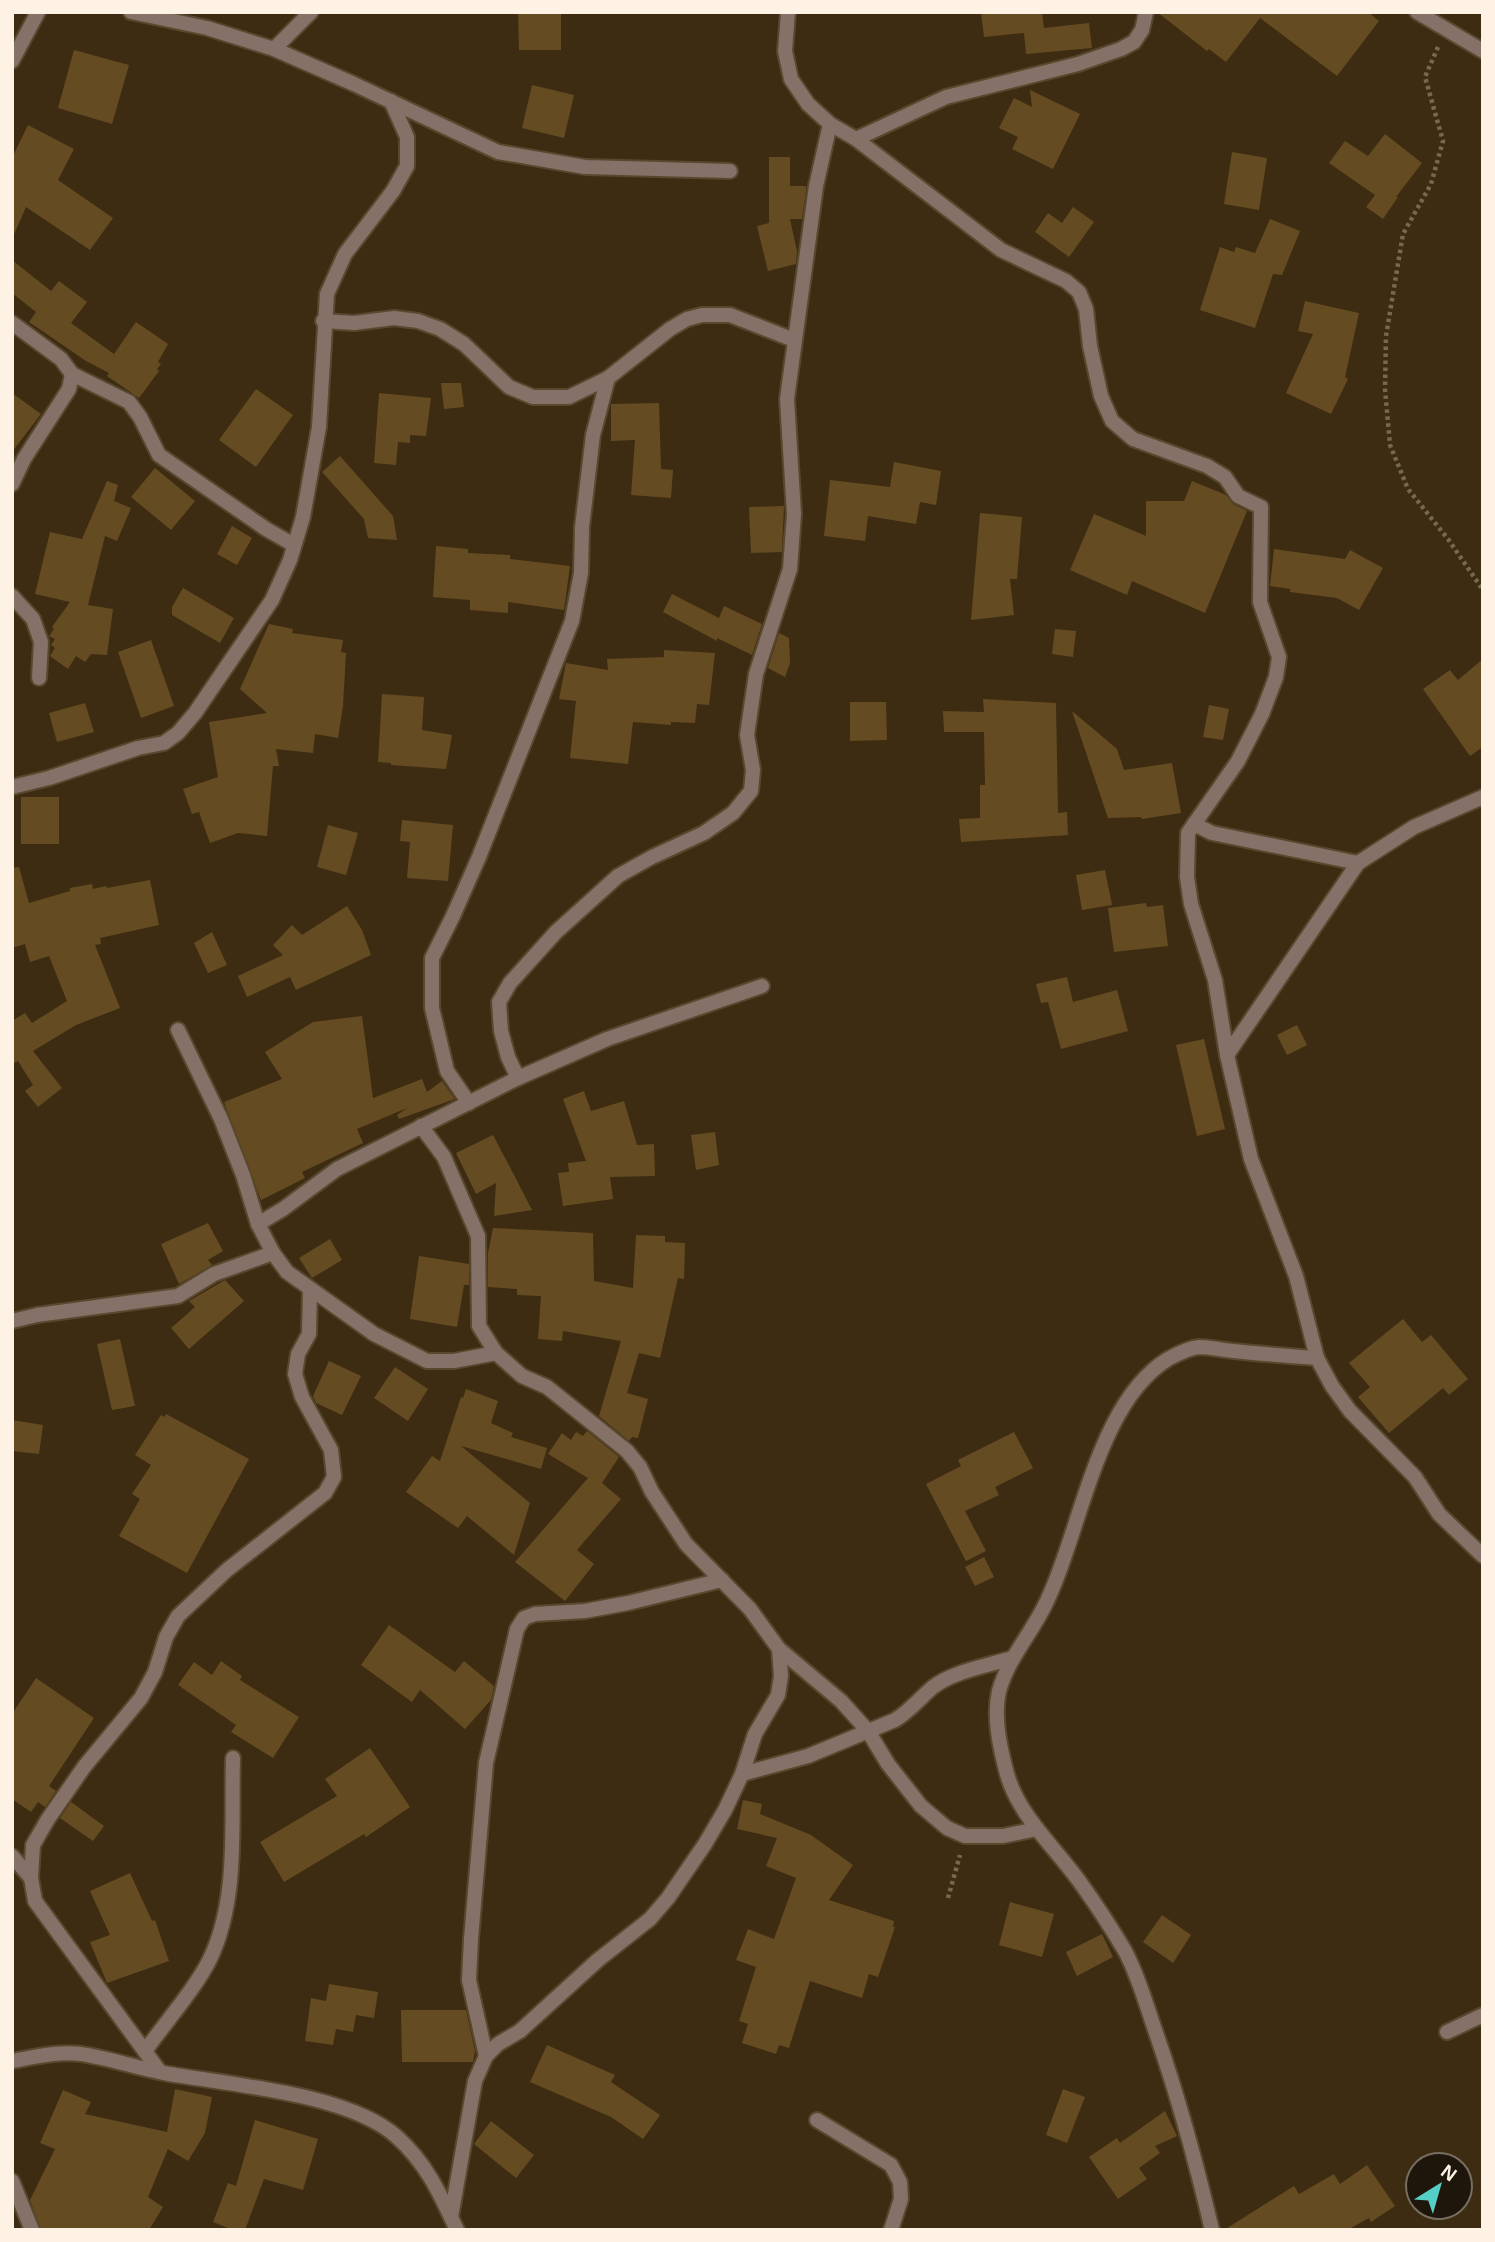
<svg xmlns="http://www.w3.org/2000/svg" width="1495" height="2242" font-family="Arial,sans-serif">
  <rect width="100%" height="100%" fill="#3d2c11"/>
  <g fill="#654b22">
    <path d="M 518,12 L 561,12 L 561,50 L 519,50 Z"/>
    <path d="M 981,12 L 1042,12 L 1044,28 L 1089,23 L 1092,48 L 1026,54 L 1024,33 L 984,37 Z"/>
    <path d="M 1157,12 L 1368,12 L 1379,21 L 1337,76 L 1260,18 L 1226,62 L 1209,49 L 1207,51 Z"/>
    <path d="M 74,50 L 129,65 L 112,124 L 58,108 Z"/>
    <path d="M 532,85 L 574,95 L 564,138 L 522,128 Z"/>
    <path d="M 1030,90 L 1080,114 L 1053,169 L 1012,149 L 1018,137 L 999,128 L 1014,98 L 1032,107 Z"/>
    <path d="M 28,125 L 74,149 L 58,180 L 113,218 L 90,250 L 26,207 L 12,239 L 12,158 Z"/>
    <path d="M 1385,134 L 1422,163 L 1396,197 L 1398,197 L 1383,219 L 1366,207 L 1375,195 L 1329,163 L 1345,141 L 1368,156 Z"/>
    <path d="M 1232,152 L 1267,158 L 1259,210 L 1224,204 Z"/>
    <path d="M 769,157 L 790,157 L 790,186 L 806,186 L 806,191 L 802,219 L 790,219 L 797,251 L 796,264 L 768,271 L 757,226 L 769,223 Z"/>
    <path d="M 1073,207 L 1094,222 L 1069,257 L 1035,232 L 1048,213 L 1062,223 Z"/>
    <path d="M 1270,219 L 1300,231 L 1282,275 L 1273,274 L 1255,328 L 1200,310 L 1220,247 L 1234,252 L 1236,247 L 1255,253 Z"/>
    <path d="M 12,260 L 51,291 L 59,281 L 87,302 L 71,323 L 114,354 L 136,322 L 168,344 L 158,362 L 161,364 L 157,369 L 159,371 L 139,398 L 107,376 L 109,373 L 86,361 L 29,322 L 36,312 L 12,293 Z"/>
    <path d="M 1305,301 L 1359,313 L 1345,377 L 1348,379 L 1331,414 L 1286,393 L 1313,334 L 1298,331 Z"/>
    <path d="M 441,383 L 461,383 L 464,407 L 444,409 Z"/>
    <path d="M 256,389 L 293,415 L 256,467 L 219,440 Z"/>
    <path d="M 12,393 L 41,414 L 12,452 Z"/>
    <path d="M 379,393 L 431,398 L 426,436 L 410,435 L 410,443 L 398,442 L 396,465 L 374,463 Z"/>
    <path d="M 659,403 L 661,469 L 673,470 L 671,498 L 631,495 L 635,440 L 611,441 L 611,404 Z"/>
    <path d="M 340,456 L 393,516 L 397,540 L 368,538 L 364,519 L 322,472 Z"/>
    <path d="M 894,462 L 941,471 L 936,505 L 920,502 L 916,524 L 868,516 L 865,541 L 824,536 L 830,480 L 890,487 Z"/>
    <path d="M 155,468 L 195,501 L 171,530 L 131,497 Z"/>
    <path d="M 107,481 L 118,485 L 114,501 L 131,508 L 117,541 L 105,536 L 88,605 L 113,609 L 107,655 L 91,654 L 85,662 L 76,656 L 68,669 L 50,656 L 55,648 L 51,645 L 55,639 L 49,636 L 54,629 L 52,627 L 70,602 L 35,594 L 50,532 L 82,539 Z"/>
    <path d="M 1192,481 L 1226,495 L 1233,504 L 1247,511 L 1205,613 L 1132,581 L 1127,595 L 1070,570 L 1094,514 L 1146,536 L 1146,501 L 1184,501 Z"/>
    <path d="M 784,506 L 782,552 L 751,553 L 749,507 Z"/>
    <path d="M 980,513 L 1022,517 L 1017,579 L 1010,579 L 1014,615 L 971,620 Z"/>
    <path d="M 232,526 L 252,538 L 237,565 L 217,554 Z"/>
    <path d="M 436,546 L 468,549 L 468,553 L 510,555 L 510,559 L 570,566 L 564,610 L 508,602 L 508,613 L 470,610 L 470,600 L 433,597 Z"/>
    <path d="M 1274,549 L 1345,559 L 1350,550 L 1383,568 L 1359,610 L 1337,598 L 1290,592 L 1290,589 L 1270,586 Z"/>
    <path d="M 183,588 L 234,618 L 220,643 L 172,615 L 172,607 Z"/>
    <path d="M 672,594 L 719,618 L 724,606 L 762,624 L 752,655 L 717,638 L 717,641 L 663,612 Z"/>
    <path d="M 269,624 L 293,629 L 292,633 L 343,640 L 341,652 L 346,653 L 343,706 L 338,738 L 315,734 L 313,753 L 276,749 L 279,766 L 273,766 L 267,836 L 238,833 L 210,843 L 199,812 L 192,814 L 183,789 L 218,777 L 209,722 L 267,713 L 240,689 Z"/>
    <path d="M 1055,629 L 1076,631 L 1073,657 L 1052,654 Z"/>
    <path d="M 779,633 L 789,638 L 790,663 L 785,677 L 768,668 Z"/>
    <path d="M 151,640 L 174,706 L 141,718 L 118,652 Z"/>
    <path d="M 664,650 L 715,653 L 709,705 L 697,704 L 695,723 L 671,722 L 671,725 L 633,722 L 628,764 L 570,758 L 576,701 L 559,699 L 566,663 L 608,670 L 607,659 L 664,657 Z"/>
    <path d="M 1483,659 L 1483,747 L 1470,756 L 1423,689 L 1450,670 L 1458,680 Z"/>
    <path d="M 382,694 L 424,697 L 422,730 L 452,735 L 446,769 L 391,765 L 391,763 L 378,762 Z"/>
    <path d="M 983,699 L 1056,703 L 1058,813 L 1067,812 L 1068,835 L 961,842 L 959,819 L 980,818 L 980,785 L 985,785 L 984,732 L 944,732 L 943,711 L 984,712 Z"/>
    <path d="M 850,702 L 886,702 L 887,740 L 850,741 Z"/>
    <path d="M 85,703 L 94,732 L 57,742 L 49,713 Z"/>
    <path d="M 1209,705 L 1229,709 L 1223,740 L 1203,737 Z"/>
    <path d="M 1072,711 L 1117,749 L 1124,770 L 1172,763 L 1181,813 L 1142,819 L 1141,817 L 1108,818 Z"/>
    <rect x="21" y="797" width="38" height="47"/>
    <path d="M 402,820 L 453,825 L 448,881 L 407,878 L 410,842 L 400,841 Z"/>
    <path d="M 328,825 L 358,833 L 346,875 L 317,867 Z"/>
    <path d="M 19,867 L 29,903 L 70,891 L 70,888 L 92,884 L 93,889 L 106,886 L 107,888 L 150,880 L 159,925 L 100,938 L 101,944 L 95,945 L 120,1008 L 76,1025 L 33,1051 L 62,1088 L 38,1107 L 25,1091 L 33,1085 L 18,1061 L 12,1064 L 12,1021 L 25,1013 L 32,1023 L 67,1001 L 49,956 L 30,962 L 25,944 L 12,948 L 12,868 Z"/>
    <path d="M 1105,870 L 1112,905 L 1082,910 L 1076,875 Z"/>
    <path d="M 1146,903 L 1147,907 L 1163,905 L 1168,946 L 1114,952 L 1108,908 Z"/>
    <path d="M 347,906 L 362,930 L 371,955 L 296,990 L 290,977 L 247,997 L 238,976 L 283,955 L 273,945 L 292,925 L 302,935 Z"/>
    <path d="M 212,932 L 227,965 L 208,973 L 194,943 Z"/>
    <path d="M 1067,977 L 1073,1002 L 1117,990 L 1128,1031 L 1061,1049 L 1048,1002 L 1041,1003 L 1036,984 Z"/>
    <path d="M 362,1016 L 373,1098 L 422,1079 L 427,1092 L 442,1081 L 455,1099 L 399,1119 L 397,1115 L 407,1108 L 357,1129 L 363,1143 L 302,1172 L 305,1178 L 261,1200 L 224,1102 L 282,1079 L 265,1052 L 313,1022 Z"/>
    <path d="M 1297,1025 L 1307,1045 L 1287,1055 L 1277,1035 Z"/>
    <path d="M 1204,1039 L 1225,1129 L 1197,1136 L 1176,1045 Z"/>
    <path d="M 584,1091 L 591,1111 L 624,1101 L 637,1145 L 654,1144 L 655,1176 L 610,1177 L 613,1199 L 563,1206 L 558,1173 L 569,1172 L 568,1163 L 586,1161 L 563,1099 Z"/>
    <path d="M 715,1132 L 719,1165 L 696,1170 L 691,1135 Z"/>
    <path d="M 493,1135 L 514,1175 L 532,1210 L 494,1216 L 496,1183 L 476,1194 L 456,1153 Z"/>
    <path d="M 208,1223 L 223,1251 L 208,1260 L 212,1265 L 179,1284 L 161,1244 Z"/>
    <path d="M 493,1228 L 593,1233 L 594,1281 L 633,1288 L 636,1235 L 665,1236 L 665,1242 L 685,1243 L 684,1279 L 678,1278 L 660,1358 L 639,1353 L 627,1393 L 648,1399 L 638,1438 L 632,1437 L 629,1441 L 599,1416 L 621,1341 L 563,1331 L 562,1341 L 538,1339 L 541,1296 L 517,1295 L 517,1289 L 488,1287 L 488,1253 Z"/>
    <path d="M 330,1239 L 342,1260 L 312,1278 L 299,1258 Z"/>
    <path d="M 419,1256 L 469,1264 L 469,1285 L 464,1285 L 457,1327 L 410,1319 Z"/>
    <path d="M 225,1280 L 244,1301 L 189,1349 L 171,1328 L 195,1307 L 189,1301 Z"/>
    <path d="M 1403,1319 L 1422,1342 L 1431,1335 L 1468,1379 L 1449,1395 L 1443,1388 L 1389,1433 L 1358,1397 L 1370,1387 L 1349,1363 Z"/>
    <path d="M 120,1339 L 135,1406 L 112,1410 L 97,1344 Z"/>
    <path d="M 329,1361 L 361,1376 L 342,1415 L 316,1403 L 313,1396 Z"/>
    <path d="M 395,1367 L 428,1389 L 408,1421 L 374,1398 Z"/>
    <path d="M 466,1389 L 498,1401 L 491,1423 L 513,1433 L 511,1437 L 547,1448 L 541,1469 L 461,1446 L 530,1503 L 514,1555 L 467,1516 L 458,1528 L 406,1492 L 432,1456 L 440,1461 L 461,1397 L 463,1398 Z"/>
    <path d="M 166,1414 L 249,1459 L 187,1573 L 119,1536 L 140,1499 L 132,1494 L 151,1465 L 135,1455 L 161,1415 L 164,1417 Z"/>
    <path d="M 12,1420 L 43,1425 L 39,1454 L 12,1451 Z"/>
    <path d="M 587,1431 L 619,1457 L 602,1483 L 621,1499 L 577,1550 L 594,1564 L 565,1601 L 515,1562 L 588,1478 L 548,1454 L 562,1433 L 571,1440 L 576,1432 L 583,1436 Z"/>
    <path d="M 1014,1432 L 1033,1468 L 995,1487 L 999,1495 L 965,1511 L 986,1551 L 966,1561 L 926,1484 L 961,1466 L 958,1460 Z"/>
    <path d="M 984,1557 L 994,1577 L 975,1586 L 965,1567 Z"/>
    <path d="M 389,1625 L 455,1672 L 464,1661 L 494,1686 L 491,1700 L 465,1729 L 420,1690 L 412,1702 L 361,1665 Z"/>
    <path d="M 221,1661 L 242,1676 L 240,1680 L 299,1717 L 273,1758 L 231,1732 L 236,1725 L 178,1685 L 194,1662 L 212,1675 Z"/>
    <path d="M 36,1678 L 94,1718 L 49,1786 L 56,1791 L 45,1807 L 38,1802 L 31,1812 L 12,1799 L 12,1714 Z"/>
    <path d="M 370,1748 L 410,1807 L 366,1837 L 364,1834 L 284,1882 L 260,1842 L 337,1796 L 325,1779 Z"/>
    <path d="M 743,1800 L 762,1804 L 760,1814 L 811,1835 L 853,1865 L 829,1900 L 894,1921 L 893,1927 L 895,1927 L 878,1977 L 869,1974 L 862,1998 L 810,1981 L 789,2048 L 779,2045 L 776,2054 L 742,2043 L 748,2024 L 739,2021 L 756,1967 L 736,1960 L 748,1929 L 774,1939 L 796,1878 L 766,1866 L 777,1838 L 737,1829 Z"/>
    <path d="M 71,1802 L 104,1826 L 93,1841 L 60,1818 Z"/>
    <path d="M 130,1873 L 152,1921 L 155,1920 L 169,1961 L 107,1983 L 90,1942 L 110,1935 L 90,1891 Z"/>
    <path d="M 1010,1902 L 1054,1914 L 1042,1957 L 999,1945 Z"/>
    <path d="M 1162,1915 L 1191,1935 L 1173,1963 L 1143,1942 Z"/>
    <path d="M 1102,1934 L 1113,1957 L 1077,1976 L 1066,1952 Z"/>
    <path d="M 329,1984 L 378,1992 L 374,2018 L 356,2015 L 353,2032 L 336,2029 L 333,2045 L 305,2041 L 311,1998 L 326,2001 Z"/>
    <path d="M 401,2010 L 466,2010 L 475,2051 L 473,2062 L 402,2062 Z"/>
    <path d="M 547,2045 L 615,2075 L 611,2082 L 660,2115 L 643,2139 L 611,2117 L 530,2082 Z"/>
    <path d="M 175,2089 L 212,2097 L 205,2133 L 188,2161 L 168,2149 L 148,2197 L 163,2207 L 149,2230 L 41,2230 L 30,2200 L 55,2149 L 40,2143 L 63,2090 L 91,2102 L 85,2114 L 167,2132 Z"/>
    <path d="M 1063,2089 L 1085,2097 L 1067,2143 L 1046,2135 Z"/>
    <path d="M 1165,2111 L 1177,2136 L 1155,2146 L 1160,2153 L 1139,2168 L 1147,2179 L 1118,2199 L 1089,2157 L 1117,2138 L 1120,2143 Z"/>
    <path d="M 255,2120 L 318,2139 L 303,2190 L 264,2179 L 245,2230 L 233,2230 L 213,2222 L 228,2183 L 236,2186 Z"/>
    <path d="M 491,2121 L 534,2155 L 516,2178 L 474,2144 Z"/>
    <path d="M 1367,2165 L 1395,2206 L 1371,2222 L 1369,2218 L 1347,2230 L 1224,2230 L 1294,2186 L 1299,2194 L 1334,2174 L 1340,2184 Z"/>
  </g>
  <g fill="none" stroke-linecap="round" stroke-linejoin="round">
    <defs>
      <g id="minor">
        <path d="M 131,12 L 207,28 L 274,49 L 354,84 L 498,152 L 585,167 L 730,171"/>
        <path d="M 788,12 L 785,51 L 791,79 L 808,104 L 830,124 L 856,139 L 1001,250 L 1066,281 L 1079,292 L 1086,309 L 1090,346 L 1101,396 L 1112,421 L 1133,439 L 1207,466 L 1225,477 L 1238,496 L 1261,507 L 1260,602 L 1279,657 L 1276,677 L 1262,714 L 1238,761 L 1188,833 L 1187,877 L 1191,904 L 1215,980 L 1227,1055 L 1251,1159 L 1296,1276 L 1317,1358 L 1332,1386 L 1350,1411 L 1415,1477 L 1439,1514 L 1483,1556"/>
        <path d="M 1417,12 L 1483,51"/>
        <path d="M 274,49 L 311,12"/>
        <path d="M 12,61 L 38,12"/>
        <path d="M 856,139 L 946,97 L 1078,64 L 1121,49 L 1134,42 L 1142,30 L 1146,12"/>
        <path d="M 323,321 L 354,323 L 394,318 L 418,321 L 440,329 L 464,344 L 509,387 L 533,397 L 569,397 L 608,378 L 670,329 L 687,319 L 702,315 L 730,315 L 794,340"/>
        <path d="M 12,323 L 61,359 L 72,374 L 69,389 L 24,459 L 12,484"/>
        <path d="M 72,374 L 129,402 L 140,417 L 159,455 L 266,529 L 294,545"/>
        <path d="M 12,596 L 33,619 L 41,642 L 39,678"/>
        <path d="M 12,787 L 49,778 L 138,748 L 164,743 L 178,733 L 195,713 L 272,600 L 290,560 L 303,517 L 319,427 L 327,294 L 345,254 L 393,191 L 407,166 L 407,137 L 391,101"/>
        <path d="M 1194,824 L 1212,833 L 1358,863"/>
        <path d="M 178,1030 L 221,1119 L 243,1175 L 258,1224 L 273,1253 L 287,1272 L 374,1334 L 427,1361 L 454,1361 L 496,1353"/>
        <path d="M 1227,1055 L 1358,863 L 1414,827 L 1483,797"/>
        <path d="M 518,1078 L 508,1057 L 501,1031 L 499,1002 L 510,983 L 556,932 L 618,876 L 652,857 L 704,833 L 733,813 L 751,791 L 753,770 L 747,735 L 756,674 L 790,569 L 794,514 L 787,399 L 816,186 L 830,124"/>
        <path d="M 469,1103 L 447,1071 L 432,1008 L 432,958 L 453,916 L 479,857 L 572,621 L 581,573 L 582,527 L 593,435 L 608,378"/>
        <path d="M 421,1126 L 444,1157 L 478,1236 L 479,1326 L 496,1353 L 522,1376 L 547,1387 L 627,1451 L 640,1467 L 652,1492 L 686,1544 L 750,1609 L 779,1649 L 841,1701 L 868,1731 L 888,1764 L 921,1806 L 947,1828 L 965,1836 L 1003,1836 L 1037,1829"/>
        <path d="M 258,1224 L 283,1209 L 337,1169 L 518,1078 L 607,1039 L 762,986"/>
        <path d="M 12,1321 L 37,1315 L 178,1296 L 214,1274 L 273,1253"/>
        <path d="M 742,1774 L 808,1756 L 895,1720 C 910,1711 920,1698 933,1687 C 954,1671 987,1666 1012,1658"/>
        <path d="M 12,1856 L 31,1878"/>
        <path d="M 1447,2032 L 1483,2015"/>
        <path d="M 145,2051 C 165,2023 195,1989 210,1959 C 239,1898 231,1823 233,1758"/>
        <path d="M 486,2056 L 469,1980 L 471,1939 L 486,1763 L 517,1629 L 524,1618 L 535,1614 L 585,1611 L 628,1603 L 722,1580"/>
        <path d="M 12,2061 C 34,2057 58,2051 81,2054 C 109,2058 136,2068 164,2073 C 229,2085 348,2093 397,2137 C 427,2164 440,2194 457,2230"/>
        <path d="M 160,2072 L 35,1901 L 31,1878 L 33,1845 L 48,1819 L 84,1767 L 141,1698 L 155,1672 L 166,1637 L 178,1616 L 227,1570 L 325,1493 L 334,1477 L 331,1450 L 302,1397 L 295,1374 L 298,1354 L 309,1334 L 310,1290"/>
        <path d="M 817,2120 L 891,2165 L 900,2182 L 901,2199 L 891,2230"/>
        <path d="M 12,2181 L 32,2230"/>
        <path d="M 451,2217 L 475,2081 L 486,2056 L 498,2044 L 520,2031 L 598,1960 L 650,1919 L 668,1898 L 705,1844 L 725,1810 L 742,1774 L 755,1734 L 778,1695 L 781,1676 L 779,1649"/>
        <path d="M 1212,2230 C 1196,2162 1178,2096 1155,2030 C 1146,2004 1138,1975 1125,1951 C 1112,1929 1097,1906 1082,1885 C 1057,1849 1019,1817 1007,1774 C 1000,1748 993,1717 999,1691 C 1008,1659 1030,1635 1044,1607 C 1081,1534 1096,1403 1168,1359 C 1177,1354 1189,1348 1199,1347 C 1210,1347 1222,1350 1233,1351 C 1261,1354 1289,1356 1317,1358"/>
      </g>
    </defs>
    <use href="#minor" stroke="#58482e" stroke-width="18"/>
    <g stroke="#776851" stroke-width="4.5" stroke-dasharray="3.5 3.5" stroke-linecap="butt">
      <path d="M 1438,47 L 1425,77 L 1443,141 L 1431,184 L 1403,234 L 1386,336 L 1385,389 L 1390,445 L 1408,489 L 1448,539 L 1483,590"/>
      <path d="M 948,1898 L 960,1855"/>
    </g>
    <use href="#minor" stroke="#867168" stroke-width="14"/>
  </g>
  <rect width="1495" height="2242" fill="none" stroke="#fdf2e3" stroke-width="28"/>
  <g transform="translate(1439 2186) rotate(37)"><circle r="33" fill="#1e160b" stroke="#776e61" stroke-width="2"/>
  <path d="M0-5L12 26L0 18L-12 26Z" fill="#55cec5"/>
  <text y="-10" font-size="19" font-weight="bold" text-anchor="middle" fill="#fdf2e3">N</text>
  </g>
</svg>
